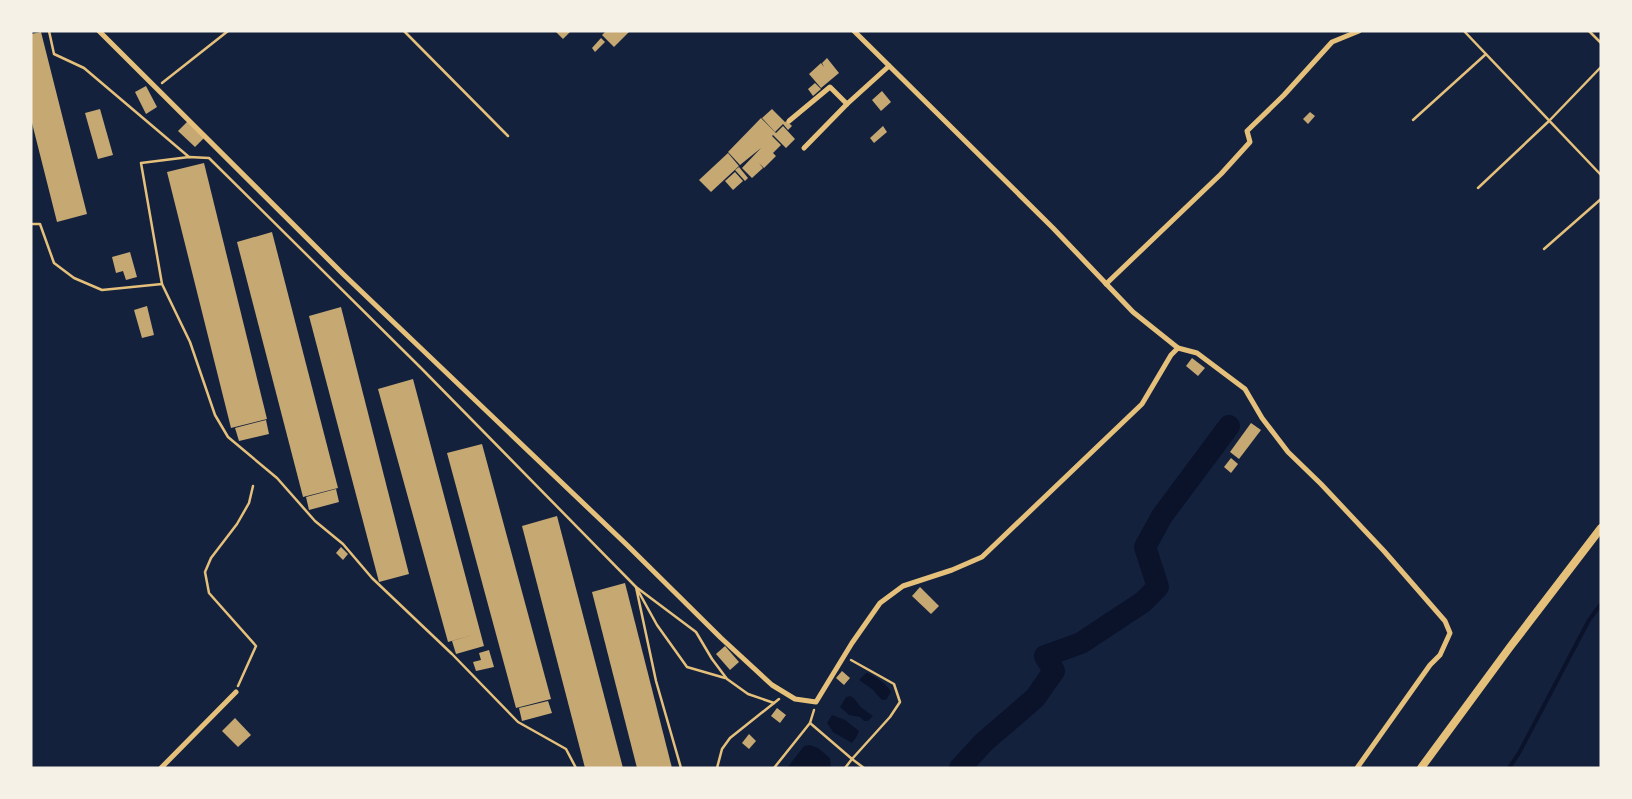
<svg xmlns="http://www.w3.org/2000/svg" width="1632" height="799" font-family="'Times New Roman',serif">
  <rect width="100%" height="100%" fill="#14213d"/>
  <g fill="#0b132b">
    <path d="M 866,673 L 868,673 C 877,678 886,683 891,692 L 886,700 L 882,700 L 872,689 L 859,680 Z"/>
    <path d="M 850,696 C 857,699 857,704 862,708 C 865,711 870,713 873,716 L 868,721 L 864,721 L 860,717 L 849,715 L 840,707 L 846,697 Z"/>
    <path d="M 832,715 L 845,720 L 859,731 L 857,736 L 852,743 L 833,732 L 827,723 Z"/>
    <path d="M 810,745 L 818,748 L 830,758 L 831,768 L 787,768 L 804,746 Z"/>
  </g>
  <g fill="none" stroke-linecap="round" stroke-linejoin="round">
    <path stroke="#0b132b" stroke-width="4" d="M 1509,768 L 1519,753 L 1589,620 L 1601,604"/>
    <path stroke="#0b132b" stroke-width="22" d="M 960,768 L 984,742 L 1035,698 L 1054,671 L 1045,656 L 1081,643 L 1143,602 L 1158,587 L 1145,547 L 1162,516 L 1229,426"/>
  </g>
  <g fill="#c6a872">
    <path d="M 555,31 L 571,31 L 563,39 Z"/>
    <path d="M 606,31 L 630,31 L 614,47 L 602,35 Z"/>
    <path d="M 41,32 L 87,214 L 57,222 L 32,123 L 31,124 L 31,34 Z"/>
    <path d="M 601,38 L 605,42 L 595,52 L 592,48 Z"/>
    <path d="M 827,58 L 839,73 L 821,88 L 809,74 L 821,63 L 824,67 L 822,63 Z"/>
    <path d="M 815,83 L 821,89 L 813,96 L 808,89 Z"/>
    <path d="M 146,86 L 157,107 L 146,114 L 135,92 Z"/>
    <path d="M 882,91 L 891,102 L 881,111 L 872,100 Z"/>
    <path d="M 100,109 L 113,155 L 98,159 L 85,113 Z"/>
    <path d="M 772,109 L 785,122 L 787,121 L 792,126 L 788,130 L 783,124 L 775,132 L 762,118 Z"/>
    <path d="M 1310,112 L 1315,116 L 1308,124 L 1303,119 Z"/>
    <path d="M 761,118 L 776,133 L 783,126 L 795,139 L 786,148 L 773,135 L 772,136 L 781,145 L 773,153 L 776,156 L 764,168 L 759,163 L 763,168 L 752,178 L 742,168 L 761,148 L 740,165 L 728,152 Z"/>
    <path d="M 189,120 L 205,137 L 195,147 L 178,131 Z"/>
    <path d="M 883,126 L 887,132 L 874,143 L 870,138 Z"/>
    <path d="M 728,153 L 739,166 L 711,192 L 699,180 Z"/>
    <path d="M 204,163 L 267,419 L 231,428 L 167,172 Z"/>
    <path d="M 739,167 L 748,178 L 745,181 L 735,170 Z"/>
    <path d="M 735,172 L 743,181 L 733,190 L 725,181 Z"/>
    <path d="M 272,232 L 338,488 L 303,497 L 237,242 Z"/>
    <path d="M 130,252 L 137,277 L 126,280 L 123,271 L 116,273 L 112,257 Z"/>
    <path d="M 147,306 L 154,335 L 142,338 L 134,310 Z"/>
    <path d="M 341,307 L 409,574 L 379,582 L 309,316 Z"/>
    <path d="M 1192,358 L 1205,368 L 1198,376 L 1186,366 Z"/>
    <path d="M 413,379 L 484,646 L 456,654 L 452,641 L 476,634 L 448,642 L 378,389 Z"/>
    <path d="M 266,420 L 269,434 L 239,441 L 235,428 Z"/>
    <path d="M 1251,423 L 1261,430 L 1239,459 L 1230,452 Z"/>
    <path d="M 482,444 L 551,699 L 516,708 L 447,453 Z"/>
    <path d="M 1231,458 L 1238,464 L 1231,473 L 1224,467 Z"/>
    <path d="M 336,489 L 339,502 L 309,510 L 306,497 Z"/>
    <path d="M 557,516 L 623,768 L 585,768 L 522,526 Z"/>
    <path d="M 341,547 L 348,554 L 343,560 L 336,553 Z"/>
    <path d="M 625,583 L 672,768 L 637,768 L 592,592 Z"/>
    <path d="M 920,587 L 939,606 L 931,614 L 912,596 Z"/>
    <path d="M 725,646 L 739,662 L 730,670 L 716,654 Z"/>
    <path d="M 489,650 L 494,667 L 476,671 L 473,662 L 481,660 L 479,653 Z"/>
    <path d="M 842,671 L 850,678 L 844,685 L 836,678 Z"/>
    <path d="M 548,701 L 552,713 L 522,721 L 519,708 Z"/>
    <path d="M 777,708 L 786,715 L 780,723 L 771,716 Z"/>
    <path d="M 235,718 L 251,735 L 238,747 L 222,731 Z"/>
    <path d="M 749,734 L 756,741 L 749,749 L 742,743 Z"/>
  </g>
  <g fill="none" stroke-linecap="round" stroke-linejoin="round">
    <g stroke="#e5c07b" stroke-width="2.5">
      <path d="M 49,31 L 54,54 L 84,68 L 189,157"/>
      <path d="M 404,31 L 508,136"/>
      <path d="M 1464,31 L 1601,175"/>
      <path d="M 1589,31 L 1601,43"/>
      <path d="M 162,83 L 228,31"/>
      <path d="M 1413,120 L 1486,54"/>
      <path d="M 1478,188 L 1549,121 L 1601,67"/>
      <path d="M 31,224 L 40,224 L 54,263 L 74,278 L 102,290 L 162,284 L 141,163 L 189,157 L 209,158 L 421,368 L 636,587 L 696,632 L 712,659 L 727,679 L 748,694 L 774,703"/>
      <path d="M 1544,249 L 1601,199"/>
      <path d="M 162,284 L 190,342 L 215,415 L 228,437 L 277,478 L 315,521 L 343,544 L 372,578 L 452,654 L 518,722 L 566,749 L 576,768"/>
      <path d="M 851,660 L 894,684 L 900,702 L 890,717 L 852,759 L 864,768"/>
      <path d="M 238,686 L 256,646 L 209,593 L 205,572 L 211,558 L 237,524 L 249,503 L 253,486"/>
      <path d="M 810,723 L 852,759 L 845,768"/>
      <path d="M 681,768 L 656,681 L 636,587 L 657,625 L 687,667 L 725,678"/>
      <path d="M 717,768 L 722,749 L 730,738 L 779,699"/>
      <path d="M 774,768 L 810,723 L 814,710"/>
    </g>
    <g stroke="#e5c07b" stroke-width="5">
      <path d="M 99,31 L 343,274 L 627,545 L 721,638 L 772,685 L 795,699 L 816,702 L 852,643 L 880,603 L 903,586 L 952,570 L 982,557 L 1142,404 L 1171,355 L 1178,348"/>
      <path d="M 854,31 L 1053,228 L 1133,312 L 1178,348 L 1197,353 L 1245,389 L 1262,418 L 1288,452 L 1321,484 L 1384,551 L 1445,621 L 1450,633 L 1440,655 L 1430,665 L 1357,768"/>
      <path d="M 789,121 L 830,87 L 847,104"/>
      <path d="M 804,148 L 847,104 L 889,66"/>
      <path d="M 1106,284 L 1221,174 L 1250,142 L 1247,131 L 1284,95 L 1332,42 L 1359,31"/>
      <path d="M 161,768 L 236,692"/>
    </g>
    <path stroke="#e5c07b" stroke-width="8" d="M 1421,768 L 1510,647 L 1601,528"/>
  </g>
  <rect width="1632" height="799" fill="none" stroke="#f6f1e7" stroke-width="65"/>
</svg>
